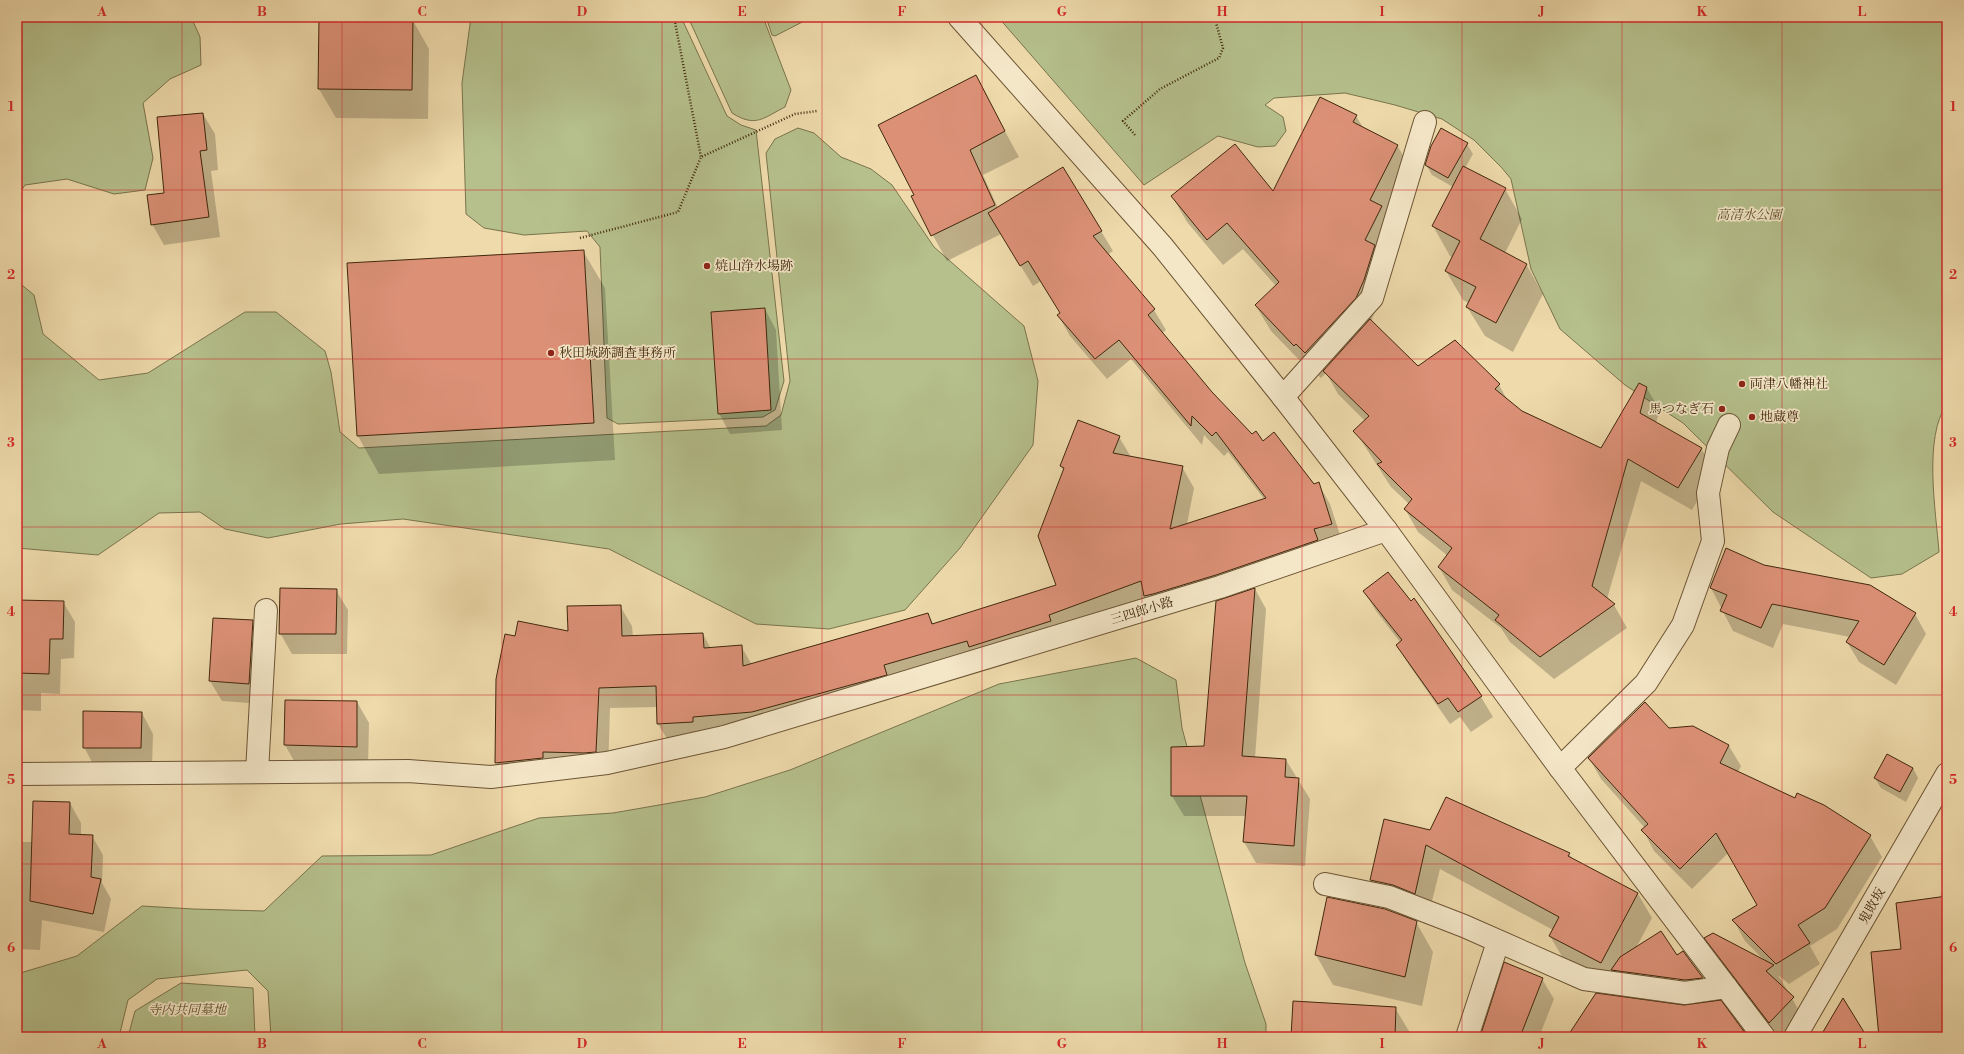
<svg xmlns="http://www.w3.org/2000/svg" width="1964" height="1054" font-family="'Libre Bodoni','Noto Serif JP',serif">
  <rect width="100%" height="100%" fill="#eedaab"/>
  <filter id="stains"><feTurbulence type="fractalNoise" baseFrequency=".005" numOctaves="4"/><feColorMatrix values="0 0 0 0 .2 0 0 0 0 .09 0 0 0 0 .02 0 0 0 .5 -.17"/></filter>
  <radialGradient id="worn" r=".72"><stop offset=".6" stop-color="#630" stop-opacity="0"/><stop offset="1" stop-color="#630" stop-opacity=".3"/></radialGradient>
  <g fill="#b5c08c" stroke="#7a744c">
    <path d="M 17,17 L 191,17 L 200,37 L 201,65 L 170,79 L 143,103 L 153,158 L 145,190 L 114,194 L 67,179 L 25,185 L 17,197 Z"/>
    <path d="M 471,17 L 681,17 L 727,116 L 741,125 L 756,130 L 784,381 L 775,410 L 763,417 L 618,424 L 607,418 L 600,247 L 587,231 L 524,235 L 484,228 L 466,214 L 462,83 Z"/>
    <path d="M 688,17 L 763,17 L 791,90 L 785,107 C 763,118 756,128 732,113 Z"/>
    <path d="M 766,17 L 812,17 L 775,36 L 772,35 Z"/>
    <path d="M 998,17 L 1947,17 L 1947,404 C 1923,437 1936,512 1939,552 L 1902,574 L 1871,578 L 1773,512 L 1683,423 L 1625,385 L 1560,329 L 1531,269 L 1511,179 L 1502,168 L 1474,140 L 1442,119 L 1395,105 L 1345,93 L 1274,98 L 1265,105 L 1283,117 L 1286,131 L 1275,146 L 1258,147 L 1218,136 L 1144,185 Z"/>
    <path d="M 798,128 L 814,133 L 841,157 L 871,169 L 892,185 L 934,247 L 1024,326 L 1038,381 L 1033,445 L 960,548 L 905,610 L 829,629 L 756,624 L 609,549 L 403,519 L 341,524 L 268,538 L 225,529 L 200,512 L 159,513 L 98,555 L 17,548 L 17,281 L 34,295 L 43,334 L 99,380 L 148,373 L 245,312 L 276,312 L 325,351 L 331,372 L 340,432 L 359,448 L 766,426 L 781,415 L 790,381 L 766,153 L 775,139 Z"/>
    <path d="M 1136,658 L 1176,680 L 1182,728 L 1245,963 L 1266,1024 L 1266,1037 L 271,1037 L 268,991 L 247,970 L 157,979 L 128,1000 L 119,1037 L 17,1037 L 17,974 L 77,956 L 142,906 L 193,909 L 264,911 L 322,856 L 431,855 L 539,818 L 613,813 L 705,797 L 790,770 L 999,684 Z"/>
    <path d="M 181,983 L 253,988 L 255,1037 L 128,1037 L 135,1011 Z"/>
  </g>
  <g fill="#0003">
    <path d="M 412,19 L 429,49 L 428,119 L 336,118 L 319,89 Z"/>
    <path d="M 975,76 L 1019,157 L 983,175 L 998,208 L 1101,231 L 1113,251 L 1107,255 L 1154,310 L 1166,330 L 1162,333 L 1211,393 L 1252,436 L 1263,442 L 1314,485 L 1318,483 L 1330,504 L 1343,544 L 670,744 L 658,724 L 658,707 L 610,708 L 608,772 L 508,783 L 496,762 L 516,637 L 569,632 L 620,606 L 632,626 L 633,637 L 703,634 L 711,649 L 741,646 L 752,665 L 928,614 L 934,625 L 1057,585 L 1064,471 L 1061,466 L 1119,437 L 1131,457 L 1182,467 L 1194,488 L 1187,524 L 1264,499 L 1228,452 L 1224,456 L 1204,435 L 1202,445 L 1131,359 L 1107,379 L 1070,336 L 1058,315 L 1061,313 L 1041,281 L 1033,286 L 1001,234 L 947,261 L 912,197 L 915,195 Z"/>
    <path d="M 203,114 L 215,134 L 218,170 L 211,171 L 220,237 L 164,245 L 152,224 Z"/>
    <path d="M 1356,116 L 1364,129 L 1397,145 L 1412,171 L 1389,272 L 1371,322 L 1418,368 L 1499,385 L 1508,401 L 1522,412 L 1602,449 L 1646,387 L 1660,410 L 1656,423 L 1701,448 L 1714,471 L 1692,510 L 1641,481 L 1607,599 L 1614,605 L 1627,628 L 1554,679 L 1510,642 L 1501,628 L 1452,590 L 1439,567 L 1448,556 L 1418,532 L 1405,509 L 1409,504 L 1391,487 L 1355,431 L 1365,421 L 1338,394 L 1326,373 L 1321,378 L 1311,369 L 1310,371 L 1271,331 L 1256,306 L 1276,286 L 1243,249 L 1223,265 L 1187,222 L 1172,196 L 1273,193 Z"/>
    <path d="M 1467,144 L 1473,154 L 1465,168 L 1505,189 L 1522,219 L 1505,253 L 1526,264 L 1543,294 L 1513,352 L 1485,336 L 1467,307 L 1469,303 L 1463,300 L 1446,271 L 1452,257 L 1450,256 L 1433,226 L 1453,187 L 1432,175 L 1426,165 Z"/>
    <path d="M 583,251 L 605,288 L 615,460 L 379,474 L 358,436 L 348,264 Z"/>
    <path d="M 765,309 L 776,330 L 782,430 L 730,434 L 719,413 Z"/>
    <path d="M 1764,566 L 1915,614 L 1926,634 L 1896,685 L 1859,662 L 1847,642 L 1850,637 L 1783,624 L 1773,648 L 1733,631 L 1711,588 Z"/>
    <path d="M 1255,589 L 1266,609 L 1255,758 L 1286,760 L 1310,799 L 1305,866 L 1256,863 L 1244,842 L 1246,816 L 1184,816 L 1172,796 L 1204,747 Z"/>
    <path d="M 336,590 L 348,610 L 347,654 L 292,654 L 280,633 Z"/>
    <path d="M 1364,591 L 1411,603 L 1414,600 L 1481,697 L 1493,717 L 1471,732 L 1460,717 L 1450,724 L 1409,665 L 1397,645 L 1400,642 L 1376,611 Z"/>
    <path d="M 17,601 L 63,602 L 75,622 L 74,658 L 61,659 L 60,694 L 41,693 L 41,711 L 17,710 Z"/>
    <path d="M 252,621 L 264,642 L 261,704 L 222,701 L 210,681 Z"/>
    <path d="M 286,701 L 357,702 L 369,723 L 368,767 L 297,766 L 285,745 Z"/>
    <path d="M 142,713 L 153,734 L 152,768 L 95,768 L 84,747 Z"/>
    <path d="M 1693,727 L 1729,746 L 1741,766 L 1738,772 L 1870,836 L 1882,857 L 1837,929 L 1810,946 L 1820,964 L 1789,984 L 1778,975 L 1806,1022 L 1792,1037 L 1776,1037 L 1722,965 L 1706,938 L 1766,962 L 1745,941 L 1734,921 L 1758,905 L 1728,853 L 1692,889 L 1654,851 L 1643,830 L 1645,828 L 1601,779 L 1589,758 L 1668,729 Z"/>
    <path d="M 1913,768 L 1918,778 L 1906,802 L 1881,788 L 1875,778 Z"/>
    <path d="M 70,803 L 81,823 L 81,835 L 92,836 L 103,855 L 102,883 L 111,899 L 104,932 L 42,920 L 40,950 L 17,949 L 17,842 L 33,842 Z"/>
    <path d="M 1430,831 L 1569,854 L 1572,859 L 1638,894 L 1652,918 L 1636,948 L 1677,956 L 1683,953 L 1708,988 L 1696,989 L 1674,977 L 1667,986 L 1619,980 L 1564,960 L 1550,936 L 1553,930 L 1440,869 L 1428,917 L 1385,905 L 1371,880 Z"/>
    <path d="M 1947,892 L 1947,1037 L 1880,1037 L 1902,949 L 1943,898 L 1940,894 Z"/>
    <path d="M 1416,922 L 1433,952 L 1422,1006 L 1333,985 L 1316,955 Z"/>
    <path d="M 1542,979 L 1554,999 L 1539,1037 L 1480,1037 Z"/>
    <path d="M 1395,1008 L 1409,1031 L 1409,1037 L 1292,1037 Z"/>
  </g>
  <g fill="#dc9177" stroke="#40270c">
    <path d="M 319,17 L 413,18 L 412,90 L 318,89 Z"/>
    <path d="M 976,75 L 1005,131 L 970,150 L 995,205 L 931,236 L 911,196 L 914,195 L 878,125 Z"/>
    <path d="M 1320,97 L 1357,115 L 1353,122 L 1398,145 L 1370,200 L 1382,206 L 1365,240 L 1375,245 L 1364,280 L 1356,298 L 1305,353 L 1296,344 L 1294,346 L 1255,305 L 1279,282 L 1227,223 L 1207,240 L 1171,196 L 1235,144 L 1273,191 Z"/>
    <path d="M 203,113 L 207,150 L 200,151 L 209,217 L 151,225 L 147,195 L 164,193 L 157,117 Z"/>
    <path d="M 1441,128 L 1468,143 L 1448,178 L 1425,165 L 1431,146 Z"/>
    <path d="M 1463,166 L 1506,188 L 1480,239 L 1527,264 L 1496,323 L 1466,307 L 1476,287 L 1445,271 L 1460,241 L 1432,226 Z"/>
    <path d="M 1063,167 L 1102,231 L 1093,236 L 1155,309 L 1148,315 L 1212,392 L 1252,434 L 1256,431 L 1263,441 L 1274,432 L 1314,484 L 1319,482 L 1332,524 L 1314,529 L 1318,540 L 1216,575 L 1153,594 L 1144,596 L 1141,581 L 1049,615 L 1051,621 L 969,647 L 967,641 L 884,665 L 887,675 L 752,712 L 693,717 L 693,722 L 657,724 L 656,686 L 599,688 L 596,752 L 584,753 L 543,752 L 543,758 L 495,763 L 496,679 L 505,634 L 515,636 L 518,621 L 568,631 L 567,606 L 621,605 L 622,636 L 703,633 L 704,648 L 742,645 L 743,666 L 928,613 L 932,624 L 1056,585 L 1038,536 L 1064,468 L 1060,466 L 1078,420 L 1120,436 L 1113,453 L 1183,466 L 1170,529 L 1266,498 L 1216,432 L 1212,436 L 1192,416 L 1191,426 L 1119,340 L 1095,359 L 1057,315 L 1060,313 L 1028,261 L 1020,266 L 988,213 Z"/>
    <path d="M 584,250 L 594,423 L 357,436 L 347,263 Z"/>
    <path d="M 765,308 L 771,410 L 718,414 L 711,312 Z"/>
    <path d="M 1370,319 L 1418,366 L 1455,340 L 1500,384 L 1495,389 L 1522,411 L 1601,448 L 1639,383 L 1647,387 L 1640,413 L 1702,448 L 1678,488 L 1628,459 L 1592,586 L 1615,604 L 1540,657 L 1495,620 L 1499,615 L 1438,567 L 1452,548 L 1404,509 L 1412,499 L 1377,464 L 1382,462 L 1353,431 L 1369,416 L 1323,371 Z"/>
    <path d="M 1726,548 L 1764,565 L 1870,585 L 1916,613 L 1884,665 L 1846,642 L 1859,621 L 1772,604 L 1761,628 L 1720,611 L 1727,595 L 1710,588 Z"/>
    <path d="M 1388,572 L 1411,601 L 1414,598 L 1482,696 L 1458,712 L 1448,698 L 1438,704 L 1396,645 L 1402,640 L 1363,591 Z"/>
    <path d="M 280,588 L 337,589 L 336,634 L 279,634 Z"/>
    <path d="M 1255,588 L 1242,756 L 1286,759 L 1285,777 L 1299,778 L 1294,846 L 1243,842 L 1247,796 L 1171,796 L 1171,747 L 1204,746 L 1216,601 Z"/>
    <path d="M 17,600 L 64,601 L 63,639 L 50,639 L 49,674 L 17,673 Z"/>
    <path d="M 213,618 L 253,620 L 249,684 L 209,681 Z"/>
    <path d="M 285,700 L 357,701 L 357,747 L 284,745 Z"/>
    <path d="M 1645,702 L 1669,728 L 1693,726 L 1729,745 L 1720,763 L 1795,798 L 1797,793 L 1824,805 L 1871,835 L 1825,908 L 1798,925 L 1810,943 L 1776,964 L 1732,920 L 1757,905 L 1716,833 L 1680,869 L 1641,830 L 1648,824 L 1588,758 Z"/>
    <path d="M 83,711 L 142,712 L 141,748 L 83,748 Z"/>
    <path d="M 1887,754 L 1913,768 L 1900,792 L 1874,778 Z"/>
    <path d="M 1446,797 L 1570,853 L 1568,856 L 1638,893 L 1601,963 L 1549,936 L 1559,917 L 1426,845 L 1415,894 L 1393,885 L 1370,880 L 1384,819 L 1430,830 Z"/>
    <path d="M 33,801 L 70,802 L 69,834 L 93,835 L 91,877 L 101,879 L 93,914 L 30,901 Z"/>
    <path d="M 1947,896 L 1947,1037 L 1879,1037 L 1871,952 L 1901,949 L 1896,903 Z"/>
    <path d="M 1327,897 L 1385,909 L 1417,921 L 1405,977 L 1315,955 Z"/>
    <path d="M 1661,931 L 1677,955 L 1683,951 L 1703,978 L 1685,980 L 1611,970 L 1620,957 Z"/>
    <path d="M 1713,933 L 1774,965 L 1766,971 L 1794,997 L 1769,1023 L 1704,938 Z"/>
    <path d="M 1504,962 L 1543,978 L 1520,1037 L 1480,1037 Z"/>
    <path d="M 1596,993 L 1684,1005 L 1721,1000 L 1748,1037 L 1567,1037 Z"/>
    <path d="M 1843,998 L 1867,1037 L 1820,1037 Z"/>
    <path d="M 1293,1001 L 1396,1007 L 1395,1037 L 1291,1037 Z"/>
  </g>
  <g fill="none" stroke-linecap="round" stroke-linejoin="round">
    <defs>
      <g id="minor">
        <path d="M 1283,397 L 1372,298 L 1425,122"/>
        <path d="M 1560,768 L 1646,683 L 1683,625 L 1713,541 L 1708,493 L 1718,448 L 1729,425"/>
        <path d="M 257,772 L 266,610"/>
        <path d="M 17,774 L 408,771 L 491,777 L 607,763 L 724,737 L 1220,587 L 1386,530"/>
        <path d="M 1325,884 L 1389,897 L 1464,926 L 1584,979 L 1685,993 L 1726,987"/>
        <path d="M 1467,1037 L 1498,942"/>
      </g>
      <g id="tertiary">
        <path d="M 959,17 L 1163,247 L 1283,397 L 1386,530 L 1560,768 L 1764,1037"/>
        <path d="M 1795,1037 L 1947,774"/>
      </g>
    </defs>
    <use href="#minor" stroke="#6c5434" stroke-width="24"/>
    <use href="#tertiary" stroke="#6c5434" stroke-width="24"/>
    <g stroke="#40270c" stroke-width="2.5" stroke-dasharray="1 2" stroke-linecap="butt">
      <path d="M 674,17 L 701,157"/>
      <path d="M 1135,135 L 1123,121 L 1160,89 L 1219,58 L 1223,48 L 1216,23"/>
      <path d="M 580,238 L 678,212 L 701,157 L 795,114 L 817,111"/>
    </g>
    <use href="#minor" stroke="#f4e7c8" stroke-width="22"/>
    <use href="#tertiary" stroke="#f4e7c8" stroke-width="22"/>
  </g>
  <path fill="none" stroke="#d62828" stroke-width="1" stroke-opacity="0.55" d="M 182,17 L 182,1037M 342,17 L 342,1037M 502,17 L 502,1037M 662,17 L 662,1037M 822,17 L 822,1037M 982,17 L 982,1037M 1142,17 L 1142,1037M 1302,17 L 1302,1037M 1462,17 L 1462,1037M 1622,17 L 1622,1037M 1782,17 L 1782,1037M 17,190 L 1947,190M 17,359 L 1947,359M 17,527 L 1947,527M 17,695 L 1947,695M 17,864 L 1947,864"/>
  <g fill="#8f2418" stroke="#f4e7c8" stroke-width="1.5">
    <circle cx="707" cy="266" r="4"/>
    <circle cx="551" cy="353" r="4"/>
    <circle cx="1742" cy="384" r="4"/>
    <circle cx="1722" cy="409" r="4"/>
    <circle cx="1752" cy="417" r="4"/>
  </g>
  <g text-anchor="middle" dominant-baseline="central" stroke-width="3.5" stroke-linejoin="round" paint-order="stroke">
    <g font-size="13" font-style="italic" fill="#5d4d2c" stroke="#f4e7c8">
      <text x="1749" y="215">高清水公園</text>
      <text x="187" y="1010">寺内共同墓地</text>
    </g>
    <g font-size="13" fill="#40270c" stroke="#f4e7c8" text-anchor="start">
      <text x="715" y="266">焼山浄水場跡</text>
      <text x="559" y="353">秋田城跡調査事務所</text>
      <text x="1750" y="384">両津八幡神社</text>
      <text x="1714" y="409" text-anchor="end">馬つなぎ石</text>
      <text x="1760" y="417">地蔵尊</text>
    </g>
    <g font-size="13" fill="#40270c" stroke="#f4e7c8">
      <text transform="translate(1142 611) rotate(-17)">三四郎小路</text>
      <text transform="translate(1872 906) rotate(-60)">鬼敗坂</text>
    </g>
  </g>
  <rect width="1964" height="1054" fill="none" stroke="#eedaab" stroke-width="44"/>
  <rect x="22" y="22" width="1920" height="1010" fill="none" stroke="#d62828" stroke-width="1.5"/>
  <g font-size="13" text-anchor="middle" font-weight="bold" fill="#d62828">
    <text x="102" y="16">A</text>
    <text x="262" y="16">B</text>
    <text x="422" y="16">C</text>
    <text x="582" y="16">D</text>
    <text x="742" y="16">E</text>
    <text x="902" y="16">F</text>
    <text x="1062" y="16">G</text>
    <text x="1222" y="16">H</text>
    <text x="1382" y="16">I</text>
    <text x="1542" y="16">J</text>
    <text x="1702" y="16">K</text>
    <text x="1862" y="16">L</text>
    <text x="11" y="111">1</text>
    <text x="1953" y="111">1</text>
    <text x="11" y="279">2</text>
    <text x="1953" y="279">2</text>
    <text x="11" y="447">3</text>
    <text x="1953" y="447">3</text>
    <text x="11" y="616">4</text>
    <text x="1953" y="616">4</text>
    <text x="11" y="784">5</text>
    <text x="1953" y="784">5</text>
    <text x="11" y="952">6</text>
    <text x="1953" y="952">6</text>
    <text x="102" y="1048">A</text>
    <text x="262" y="1048">B</text>
    <text x="422" y="1048">C</text>
    <text x="582" y="1048">D</text>
    <text x="742" y="1048">E</text>
    <text x="902" y="1048">F</text>
    <text x="1062" y="1048">G</text>
    <text x="1222" y="1048">H</text>
    <text x="1382" y="1048">I</text>
    <text x="1542" y="1048">J</text>
    <text x="1702" y="1048">K</text>
    <text x="1862" y="1048">L</text>
  </g>
  <rect width="100%" height="100%" filter="url(#stains)"/>
  <rect width="100%" height="100%" fill="url(#worn)"/>
</svg>
